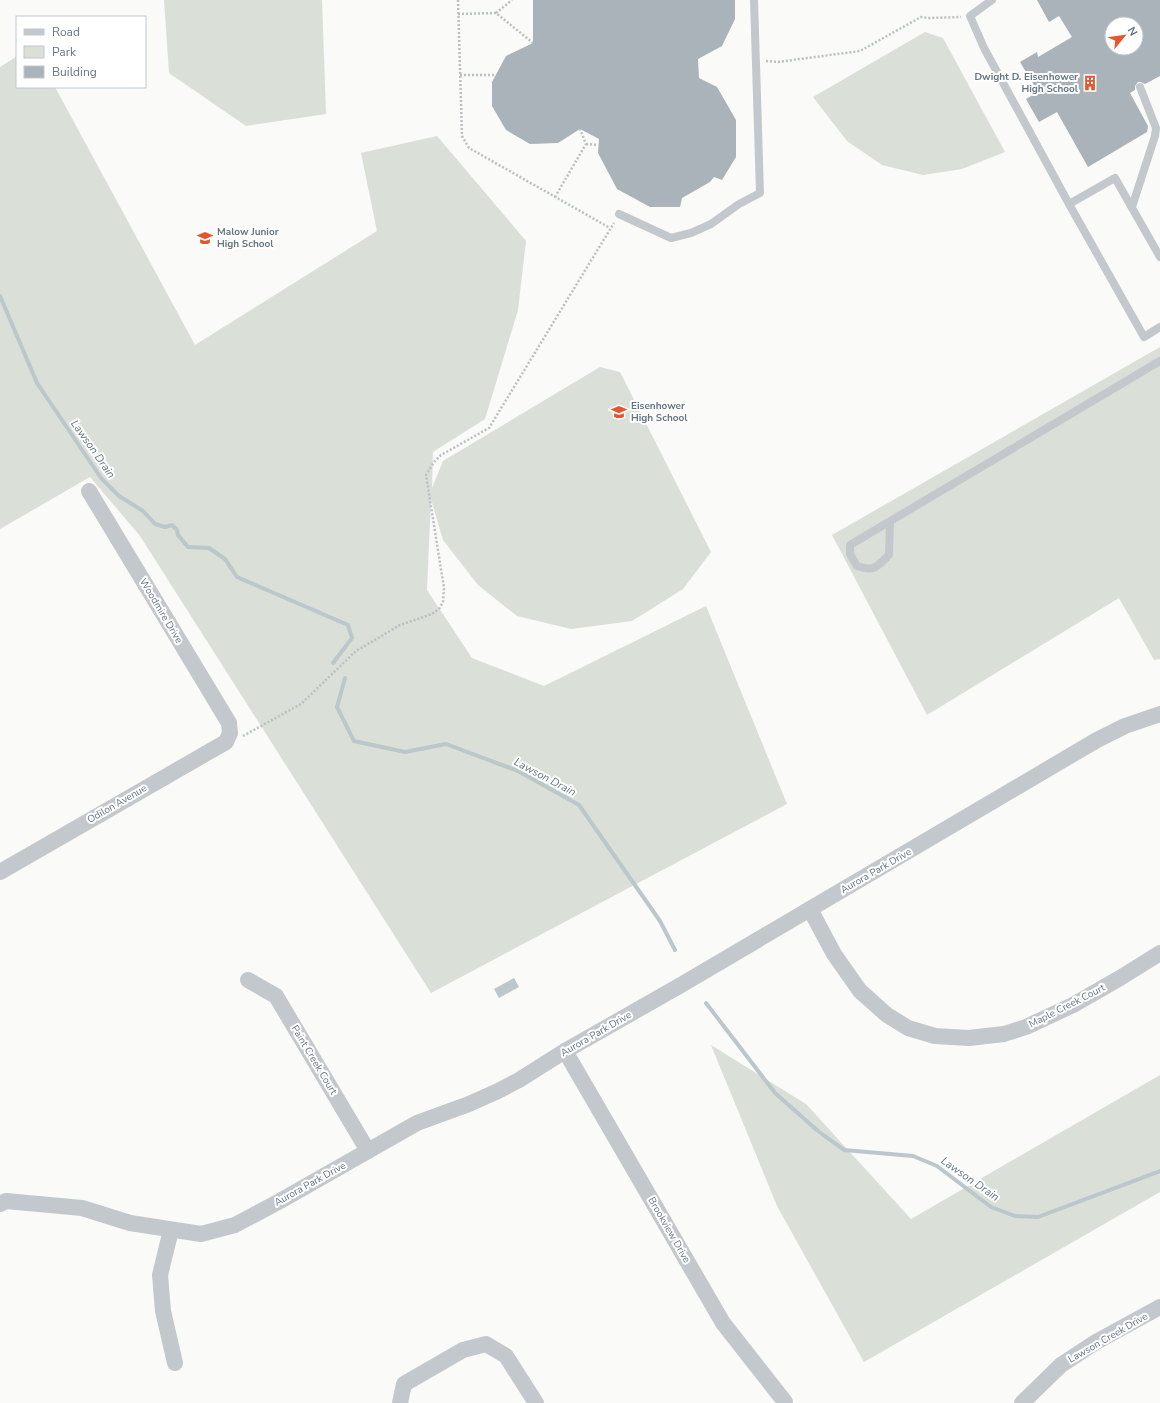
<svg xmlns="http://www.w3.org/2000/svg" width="1160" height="1403" font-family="'Nunito Sans',sans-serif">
  <rect width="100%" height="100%" fill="#fafaf8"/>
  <g fill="#dadfd7">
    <path d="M 164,0 L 322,0 L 326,114 L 246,126 L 169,73 Z"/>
    <path d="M 925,32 L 943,38 L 1005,152 L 962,169 L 923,175 L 882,165 L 847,141 L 813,97 Z"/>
    <path d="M 17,56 L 17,87 L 55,87 L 195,345 L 377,231 L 361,153 L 437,136 L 526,241 L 518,310 L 485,419 L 433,452 L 432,488 L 443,461 L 600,367 L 620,372 L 711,552 L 683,589 L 632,621 L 571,629 L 517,616 L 478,585 L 443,540 L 431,499 L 427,590 L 472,658 L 544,686 L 706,606 L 787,804 L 431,993 L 140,536 L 90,477 L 0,529 L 0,67 Z"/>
    <path d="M 1160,347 L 1160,659 L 1154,660 L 1119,598 L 927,715 L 832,535 Z"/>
    <path d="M 711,1045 L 806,1104 L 911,1219 L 1160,1075 L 1160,1192 L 864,1362 L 777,1206 Z"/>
  </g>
  <path fill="#bbc7cb" d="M 514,978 L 519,987 L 499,998 L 494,989 Z"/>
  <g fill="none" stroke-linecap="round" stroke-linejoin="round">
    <g stroke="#bbc7cb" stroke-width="4">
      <path d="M 0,296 L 37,383 L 101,478 L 119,496 L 143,511 L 155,524 L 165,527 L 172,525 L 177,530 L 178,535 L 188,547 L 209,548 L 225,559 L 237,577 L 348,625 L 352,638 L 333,663"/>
      <path d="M 345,678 L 337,707 L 354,741 L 405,752 L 446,744 L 518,771 L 579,805 L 660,921 L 675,950"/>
      <path d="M 706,1003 L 775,1093 L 818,1131 L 844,1150 L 913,1156 L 937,1166 L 991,1207 L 1015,1216 L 1038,1217 L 1160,1171"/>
    </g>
  </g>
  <g fill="#aab3b9" fill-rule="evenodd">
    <path d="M 533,0 L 735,0 L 735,19 L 722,46 L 698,59 L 699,78 L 717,87 L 736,120 L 736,157 L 722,180 L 714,177 L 710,182 L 682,198 L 680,207 L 650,207 L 617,189 L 598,153 L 599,139 L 580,129 L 558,143 L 530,144 L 506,130 L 492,106 L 492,82 L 506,56 L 533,43 Z"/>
    <path d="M 1037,0 L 1160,0 L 1160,76 L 1145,84 L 1141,82 L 1138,82 L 1135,86 L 1135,90 L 1130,93 L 1148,126 L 1147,132 L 1088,167 L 1057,112 L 1039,122 L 1026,99 L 1038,92 L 1020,62 L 1037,52 L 1038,57 L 1072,37 L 1059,16 L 1049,22 ZM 1112,24 L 1136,24 L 1136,48 L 1112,48 Z"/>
  </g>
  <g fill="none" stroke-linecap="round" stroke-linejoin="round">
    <g stroke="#bbbfc2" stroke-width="2.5" stroke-dasharray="2 2" stroke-linecap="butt">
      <path d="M 458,0 L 462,136 L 469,148 L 610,228"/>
      <path d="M 496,13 L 512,0"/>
      <path d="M 458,14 L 496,13 L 533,43"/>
      <path d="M 766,61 L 778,62 L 860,51 L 921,17 L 929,18 L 961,17"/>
      <path d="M 460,75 L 496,75"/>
      <path d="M 586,144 L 598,145"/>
      <path d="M 555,197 L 586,144 L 580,129"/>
      <path d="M 243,736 L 301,704 L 356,651 L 400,625 L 432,614 L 439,609 L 443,602 L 444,588 L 426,475 L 434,462 L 441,455 L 489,428 L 614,223"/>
    </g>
    <g stroke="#c3c8cc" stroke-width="8">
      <path d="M 992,0 L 970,16 L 984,48 L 1069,204 L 1144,337 L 1160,327"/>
      <path d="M 1069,204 L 1115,178 L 1160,257"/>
      <path d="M 1132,207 L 1155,136 L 1156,128 L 1140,87"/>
      <path d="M 619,214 L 671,238 L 691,233 L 711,224 L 739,204 L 760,193 L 754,0"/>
      <path d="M 890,522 L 889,555 C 877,567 874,572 857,566 L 850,554 L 850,545 L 1160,361"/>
    </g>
    <g stroke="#c3c8cc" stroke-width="16">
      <path d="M 0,872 L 226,742 L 230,733 L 229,723 L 89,491"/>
      <path d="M 810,909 L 834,954 L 860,991 L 887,1015 L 908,1028 L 935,1036 L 969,1038 L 1004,1034 L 1026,1027 L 1073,1005 L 1120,978 L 1160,953"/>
      <path d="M 248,980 L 276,996 L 368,1151"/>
      <path d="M 565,1051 L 723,1323 L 785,1402"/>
      <path d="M 0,1204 L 6,1201 L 82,1208 L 130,1223 L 201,1234 L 235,1225 L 280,1201 L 417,1123 L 469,1104 L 498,1091 L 519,1080 L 565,1051 L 681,985 L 1097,740 L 1125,726 L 1160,714"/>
      <path d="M 171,1230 L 160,1275 L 163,1311 L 175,1363"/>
      <path d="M 400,1403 L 404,1384 L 463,1350 L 486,1344 L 506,1356 L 536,1403"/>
      <path d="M 1022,1403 L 1061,1365 L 1096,1342 L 1160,1307"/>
    </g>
  </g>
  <defs>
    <symbol id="building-bare" viewBox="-9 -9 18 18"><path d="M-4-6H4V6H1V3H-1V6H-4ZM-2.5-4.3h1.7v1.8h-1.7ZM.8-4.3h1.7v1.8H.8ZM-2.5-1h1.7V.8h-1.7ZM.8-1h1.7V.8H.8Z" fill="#e4572e" stroke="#fff" stroke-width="2.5" paint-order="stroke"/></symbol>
    <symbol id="school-bare" viewBox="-9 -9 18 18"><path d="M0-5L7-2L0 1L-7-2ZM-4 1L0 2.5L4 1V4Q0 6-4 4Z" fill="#e4572e" stroke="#fff" stroke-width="2.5" paint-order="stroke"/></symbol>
  </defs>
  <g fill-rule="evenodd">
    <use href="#building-bare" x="1079" y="72" width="22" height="22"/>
    <use href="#school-bare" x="194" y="227" width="22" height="22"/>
    <use href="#school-bare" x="608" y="401" width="22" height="22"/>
  </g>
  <g text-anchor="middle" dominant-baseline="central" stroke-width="4" stroke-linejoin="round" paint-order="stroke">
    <g font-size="10" font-weight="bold" fill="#657683" stroke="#fff" text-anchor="start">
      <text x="1078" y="77" text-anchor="end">Dwight D. Eisenhower<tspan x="1078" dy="12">High School</tspan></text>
      <text x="217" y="232">Malow Junior<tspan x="217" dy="12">High School</tspan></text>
      <text x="631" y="406">Eisenhower<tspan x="631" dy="12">High School</tspan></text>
    </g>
    <g font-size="10" fill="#657683" stroke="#fff">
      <text transform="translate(161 611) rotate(59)">Woodmire Drive</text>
      <text transform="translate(117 804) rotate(-30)">Odilon Avenue</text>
      <text transform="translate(876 871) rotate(-30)">Aurora Park Drive</text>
      <text transform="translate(1067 1006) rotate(-27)">Maple Creek Court</text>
      <text transform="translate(596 1034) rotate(-30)">Aurora Park Drive</text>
      <text transform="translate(314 1060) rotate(59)">Paint Creek Court</text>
      <text transform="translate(310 1184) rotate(-29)">Aurora Park Drive</text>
      <text transform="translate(669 1230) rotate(60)">Brookview Drive</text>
      <text transform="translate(1108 1338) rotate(-30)">Lawson Creek Drive</text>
    </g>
    <g font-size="11" font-style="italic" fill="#60757c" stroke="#fff">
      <text transform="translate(93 449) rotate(55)">Lawson Drain</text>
      <text transform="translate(545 777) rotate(28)">Lawson Drain</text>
      <text transform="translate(970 1179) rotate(35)">Lawson Drain</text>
    </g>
  </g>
  <rect x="16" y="16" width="130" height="72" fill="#ffffff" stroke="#c1c8cd"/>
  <rect x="24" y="29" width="20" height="6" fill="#c3c8cc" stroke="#c1c8cd"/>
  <text x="52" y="36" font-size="12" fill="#657683">Road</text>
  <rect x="24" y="46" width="20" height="12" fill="#dadfd7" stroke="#c1c8cd"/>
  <text x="52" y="56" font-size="12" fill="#657683">Park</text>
  <rect x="24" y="66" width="20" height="12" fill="#aab3b9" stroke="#c1c8cd"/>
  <text x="52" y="76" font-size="12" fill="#657683">Building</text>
  <g transform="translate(1124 36) rotate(61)"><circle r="19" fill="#ffffff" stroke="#c1c8cd"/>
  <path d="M0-3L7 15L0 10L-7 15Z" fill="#e4572e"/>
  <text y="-6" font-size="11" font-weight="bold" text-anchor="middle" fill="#657683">N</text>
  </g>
</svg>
